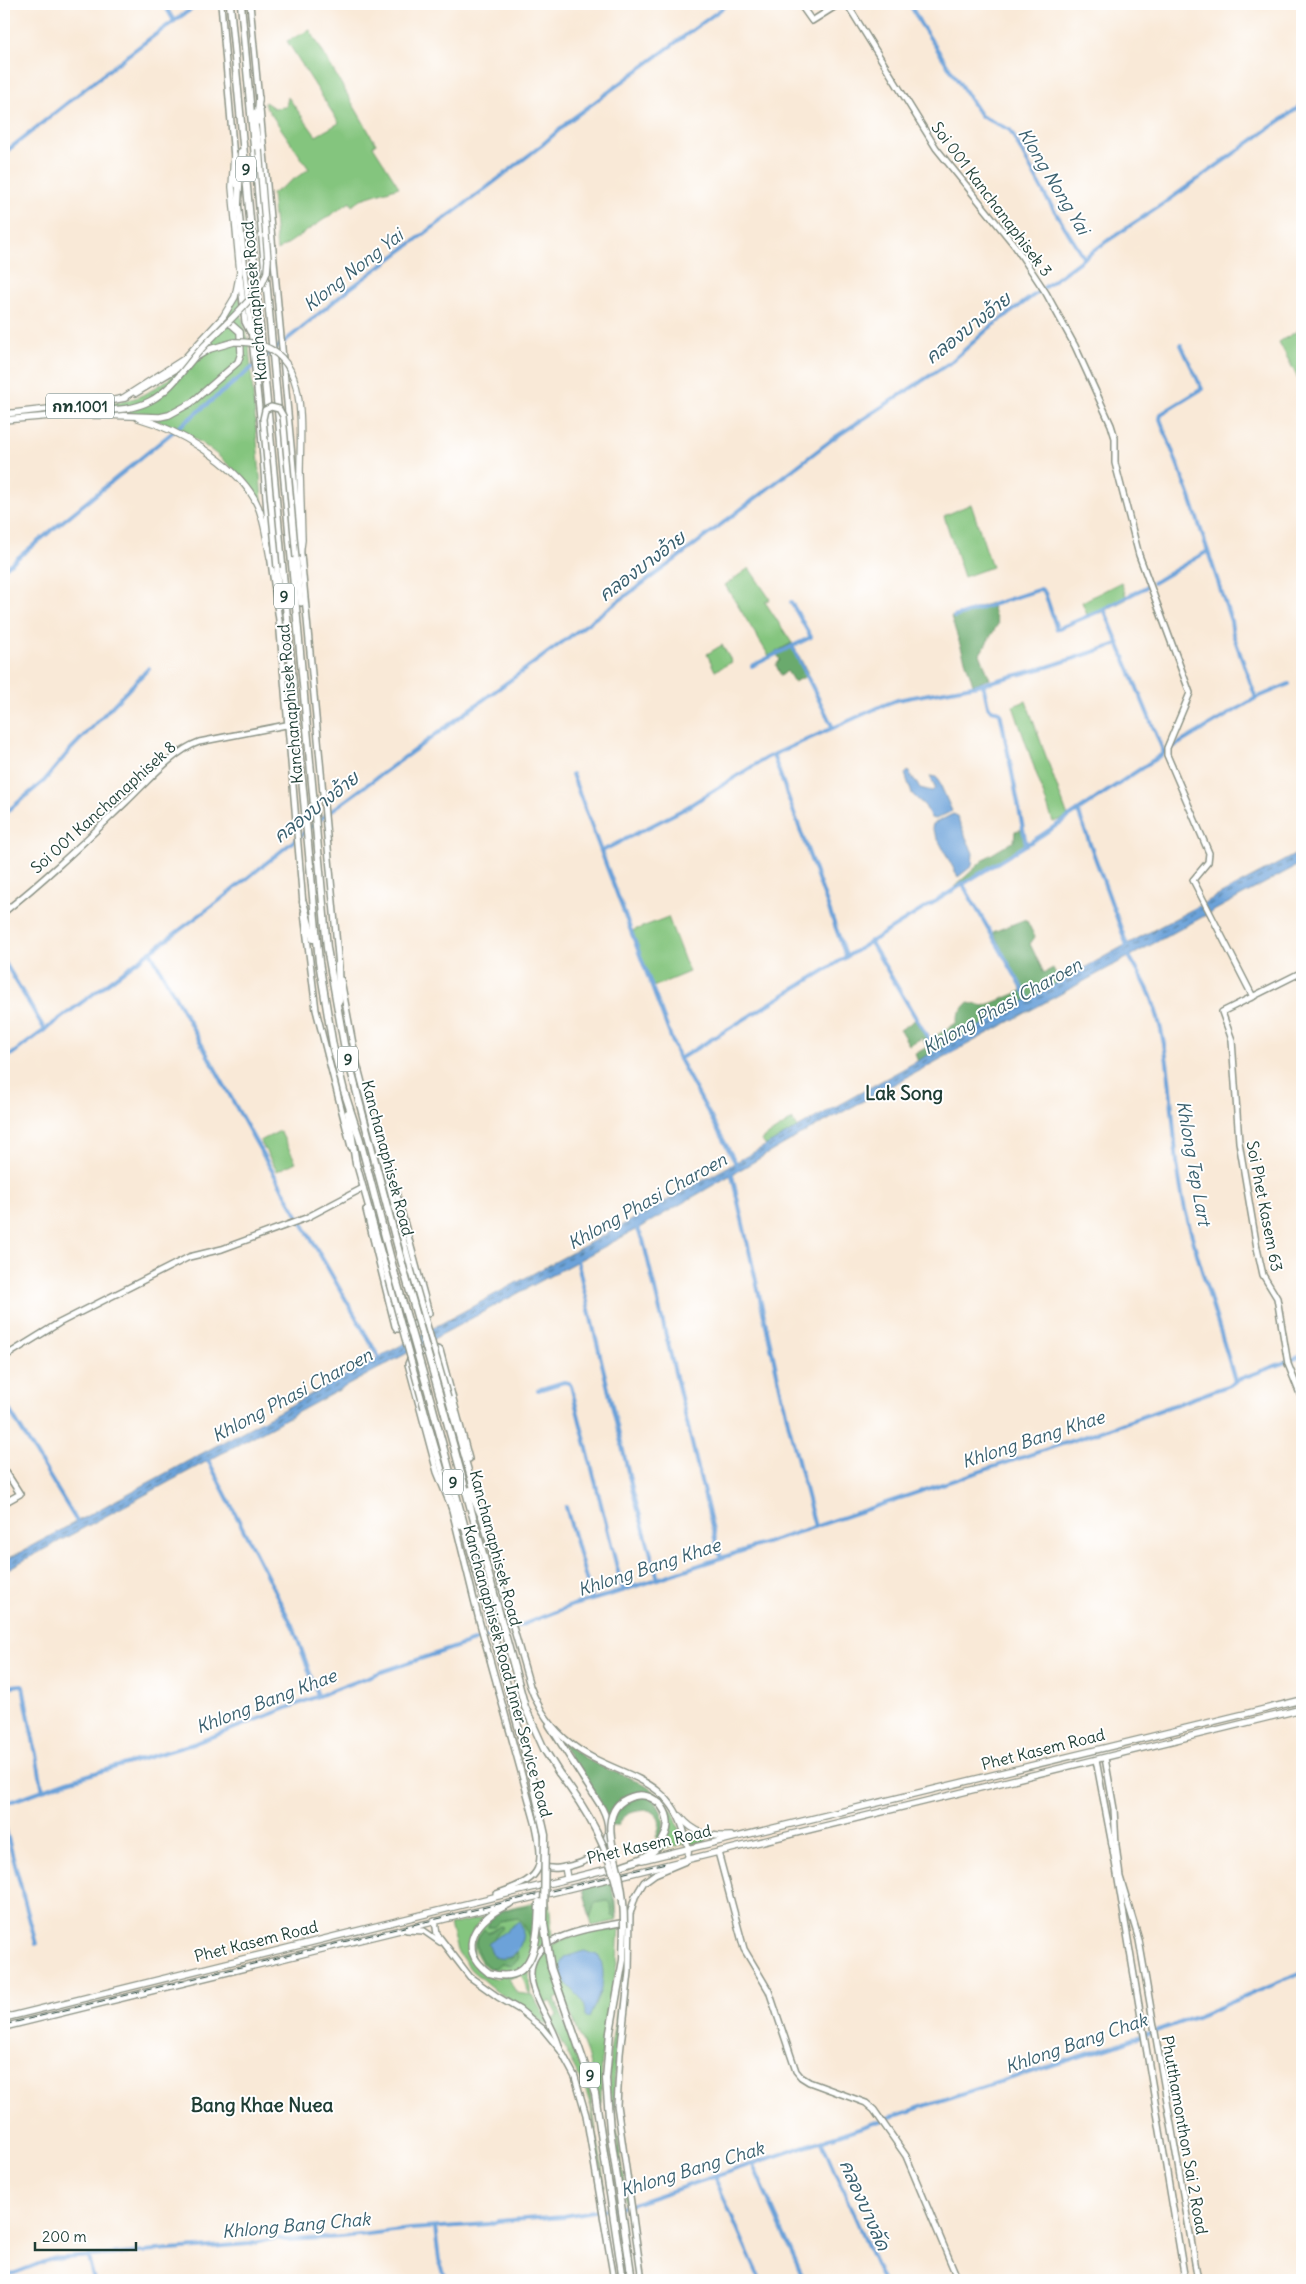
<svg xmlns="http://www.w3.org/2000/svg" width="1306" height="2284" font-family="Delius,'Playpen Sans Thai',sans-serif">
  <rect width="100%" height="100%" fill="#fff"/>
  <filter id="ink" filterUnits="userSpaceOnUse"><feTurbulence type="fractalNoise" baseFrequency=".02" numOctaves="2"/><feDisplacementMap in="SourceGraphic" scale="10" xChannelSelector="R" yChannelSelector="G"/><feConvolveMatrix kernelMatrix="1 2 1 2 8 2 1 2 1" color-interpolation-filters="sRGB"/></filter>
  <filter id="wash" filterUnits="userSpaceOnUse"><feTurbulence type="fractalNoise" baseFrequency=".0096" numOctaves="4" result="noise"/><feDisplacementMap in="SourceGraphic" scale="20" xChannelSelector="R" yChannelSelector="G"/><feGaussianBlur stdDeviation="1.12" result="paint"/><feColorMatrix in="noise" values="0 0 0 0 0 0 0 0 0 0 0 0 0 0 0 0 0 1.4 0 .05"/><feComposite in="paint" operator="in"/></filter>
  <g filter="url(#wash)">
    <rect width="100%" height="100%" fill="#f9e9d7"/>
    <g fill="#84c57e" stroke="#528159">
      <path d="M 310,30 L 376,144 L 373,146 L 399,187 L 361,199 L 352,206 L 350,202 L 277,251 L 272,194 L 309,169 L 264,104 L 265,102 L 274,108 L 286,107 L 288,97 L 316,136 L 339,123 L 287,41 Z"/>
      <path d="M 240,292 L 241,313 L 249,345 L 263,511 C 238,461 186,426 132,413 C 119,410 104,410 91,409 L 135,398 L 147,393 L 170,378 L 225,319 Z"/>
      <path d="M 1302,328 L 1302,386 L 1279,342 Z"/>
      <path d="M 971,504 L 992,567 L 964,577 L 944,516 Z"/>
      <path d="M 749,568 L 770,599 L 765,602 L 792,643 L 769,656 L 725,585 Z"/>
      <path d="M 1121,582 L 1127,599 L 1100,613 L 1087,615 L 1082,602 Z"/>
      <path d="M 722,645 L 732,662 L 715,671 L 707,654 Z"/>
      <path d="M 1026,701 L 1068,817 L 1053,822 L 1013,706 Z"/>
      <path d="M 668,917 L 689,972 L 653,987 L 632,931 Z"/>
      <path d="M 792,1120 L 798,1128 L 766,1146 L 761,1140 Z"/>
      <path d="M 280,1131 L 296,1162 L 277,1171 L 260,1141 Z"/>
      <path d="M 653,1791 L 673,1811 L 684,1844 L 657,1851 C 673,1828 673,1810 650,1794 Z"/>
      <path d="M 686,1830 L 707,1838 L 706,1841 L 690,1844 Z"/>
      <path d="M 583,1888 L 616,1901 L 617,1921 L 592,1926 Z"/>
      <path d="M 549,1899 L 552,1937 C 531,1954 526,1967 531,1993 L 529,1993 L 521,1974 L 508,1979 L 517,1993 L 532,1995 L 549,2023 L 546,2025 L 524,2008 L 497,1992 L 471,1970 L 457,1951 L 450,1925 L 484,1917 L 473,1930 L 473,1960 L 480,1969 L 489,1976 L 498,1979 L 500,1972 C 487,1971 483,1966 477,1955 C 469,1939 483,1921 496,1913 C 508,1906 535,1903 549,1899 Z"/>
      <path d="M 619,1927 L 617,1962 L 602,2055 L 601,2107 L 587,2054 L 563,1995 L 555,1999 L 588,2080 L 605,2187 L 603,2187 L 591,2107 L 585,2088 L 550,2020 L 558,2015 L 551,2001 L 543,2005 C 511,1941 573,1935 619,1927 Z"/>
      <path d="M 626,1958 L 628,1958 L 615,2066 L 614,2113 L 628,2202 L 625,2203 L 609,2086 L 610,2051 Z"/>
      <path d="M 602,2120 L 604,2120 L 617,2203 L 616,2203 Z"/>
      <path d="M 617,2211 L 619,2211 L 630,2280 L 627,2280 Z"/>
    </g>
    <g fill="#6baa6d" stroke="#457450">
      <path d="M 991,603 L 998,624 L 980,654 L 990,679 L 973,684 L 951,617 Z"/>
      <path d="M 792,643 L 809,675 L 794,682 L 787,671 L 781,676 L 776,665 L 780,660 L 776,652 Z"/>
      <path d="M 1024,829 L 1027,845 L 964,884 L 954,887 L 987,857 L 1014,841 L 1015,831 Z"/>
      <path d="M 1026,919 L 1035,937 L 1030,944 L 1044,973 L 1053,968 L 1060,983 L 918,1062 L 915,1054 L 927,1047 L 922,1038 L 909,1045 L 900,1030 L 915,1020 L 928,1041 L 956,1023 L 959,1013 L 968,1003 L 984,1006 L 1022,991 L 993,932 Z"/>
      <path d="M 564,1743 C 576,1752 590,1762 604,1768 C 622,1775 638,1779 653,1791 L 650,1794 C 662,1810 669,1821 659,1839 L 656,1837 C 661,1823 662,1818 649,1810 C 635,1811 624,1812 618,1826 L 609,1826 L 608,1817 L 562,1745 Z"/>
      <path d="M 611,1881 L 617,1917 L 612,1916 L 611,1904 L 608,1901 L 595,1903 L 590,1918 L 583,1888 Z"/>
      <path d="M 535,1905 L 536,1910 L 535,1937 L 533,1941 C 526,1935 526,1924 518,1918 L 500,1921 L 494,1927 L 488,1927 C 488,1911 522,1906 535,1905 Z"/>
      <path d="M 500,1926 L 503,1927 L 489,1944 L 507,1958 L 512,1958 L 517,1951 L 518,1960 L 510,1966 L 501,1964 L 493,1969 C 481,1965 477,1952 476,1940 L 484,1929 L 488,1933 Z"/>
    </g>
    <g fill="#6ca2d9" stroke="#467086">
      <path d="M 908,771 L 920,788 L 932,791 L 935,788 L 930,776 L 937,777 L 952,811 L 936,819 L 931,818 L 925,806 L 912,794 L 905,774 Z"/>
      <path d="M 953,814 L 956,815 L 973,853 L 972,866 L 958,877 L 932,828 L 933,824 Z"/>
      <path d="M 1302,851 L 1302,863 L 793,1139 L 648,1223 L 4,1571 L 4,1561 L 643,1214 L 1129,943 Z"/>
      <path d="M 519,1921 L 523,1928 C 523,1947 515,1963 494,1957 L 488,1944 Z"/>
      <path d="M 584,1951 L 598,1955 C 610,1977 598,1998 589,2018 L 585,2016 C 585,1994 569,1991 560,1974 L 561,1965 L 565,1957 Z"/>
    </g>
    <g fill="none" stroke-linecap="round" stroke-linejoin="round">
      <g stroke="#6ca2d9" stroke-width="4">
        <path d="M 164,4 L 174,21"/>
        <path d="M 910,4 L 920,23 L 981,116 L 1010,130 L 1046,197 L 1084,258"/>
        <path d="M 4,153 C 69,103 131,49 199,4"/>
        <path d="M 1181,345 L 1202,389 L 1161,414 L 1160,419 L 1190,497 L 1231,621 L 1233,634 L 1256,698"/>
        <path d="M 4,569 L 348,290 L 485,189 L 542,145 L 569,121 L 728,4"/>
        <path d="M 1153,583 L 1208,551"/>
        <path d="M 1104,609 L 1164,753"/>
        <path d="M 954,617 L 1041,589 L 1045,593 L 1057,629 L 1100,611 L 1148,586"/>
        <path d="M 792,646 L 833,728"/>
        <path d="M 752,666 L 811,637 L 791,602"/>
        <path d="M 983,684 L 988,706 L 991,710 L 1000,712 L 1026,844"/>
        <path d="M 773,755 L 846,956"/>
        <path d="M 572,774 L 679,1059 L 738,1167"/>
        <path d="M 1078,811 L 1128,948"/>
        <path d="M 4,814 L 44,781 L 70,750 L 149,668"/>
        <path d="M 602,851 L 684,809 L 766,758 L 884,705 L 897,700 L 983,684 L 1047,667 L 1118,644"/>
        <path d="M 962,883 L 1031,1003"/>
        <path d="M 870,941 L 938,1055"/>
        <path d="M 150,951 L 254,1139 L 381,1361"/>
        <path d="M 1127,952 C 1135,968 1148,985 1153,1002 C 1176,1067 1169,1142 1185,1209 C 1199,1267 1219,1324 1235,1381"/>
        <path d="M 4,961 L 45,1030"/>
        <path d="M 679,1059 L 830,967 L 1042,835 L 1173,747 L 1256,698 L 1289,684"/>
        <path d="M 4,1060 L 220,900 L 331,811 L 672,562 L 834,438 L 951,362 L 988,329 L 1107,241 L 1163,204 L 1302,105"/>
        <path d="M 731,1171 L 789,1426 L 815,1527"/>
        <path d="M 635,1224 L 643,1240 L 717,1547 L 721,1558"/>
        <path d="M 576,1256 L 633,1492 L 658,1579"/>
        <path d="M 538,1390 L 564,1382 L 569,1383 L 571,1386 L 623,1591"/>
        <path d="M 4,1401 L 79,1525"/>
        <path d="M 206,1456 L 294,1629 L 318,1696"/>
        <path d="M 566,1507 L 592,1600"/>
        <path d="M 4,1687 L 21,1685 L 23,1687 L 43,1791"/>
        <path d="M 4,1804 L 68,1781 L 193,1744 L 381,1672 L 519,1626 L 573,1605 L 609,1595 L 769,1542 L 1116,1426 L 1230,1385 L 1237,1380 L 1302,1356"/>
        <path d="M 4,1823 L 36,1944"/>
        <path d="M 822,2142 L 882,2280"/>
        <path d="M 753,2165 L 804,2280"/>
        <path d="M 715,2178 L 760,2280"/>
        <path d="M 435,2228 L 439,2260 L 447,2280"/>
        <path d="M 88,2257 L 94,2280"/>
        <path d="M 4,2275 L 15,2273 L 51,2259 L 250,2244 L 277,2238 L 286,2240 L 342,2237 L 410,2229 L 490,2224 L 498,2221 L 564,2216 L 630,2205 L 939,2101 L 1113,2046 L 1196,2017 L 1302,1973"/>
      </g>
      <g stroke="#3a606e" stroke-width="1" stroke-dasharray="6 5" stroke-linecap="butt">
        <path d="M 1208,905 L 1302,855"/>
        <path d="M 432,1333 L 444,1326 L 451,1319 L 460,1318 L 1150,937 L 1154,930 L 1162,931 L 1205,907"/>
        <path d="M 4,1567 L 405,1348"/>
      </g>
    </g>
  </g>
  <g filter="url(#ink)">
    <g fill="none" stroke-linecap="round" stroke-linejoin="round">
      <defs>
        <g id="secondary">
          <path d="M 221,4 L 234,158"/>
          <path d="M 250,4 L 259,101"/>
          <path d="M 800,4 L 812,21 L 839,4"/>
          <path d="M 847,4 L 936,148 L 1015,246 L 1046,293 L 1075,346 L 1111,425 L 1115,438 L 1115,463 L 1139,555 L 1190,693 L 1167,748 L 1167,755 L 1209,853 L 1208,862 L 1193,880 L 1253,997"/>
          <path d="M 260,109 L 339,967"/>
          <path d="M 235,166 L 237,185"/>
          <path d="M 238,201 L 260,418 L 269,539"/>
          <path d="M 240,277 L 245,322 L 250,332"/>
          <path d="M 270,555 L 279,620 L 303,904"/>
          <path d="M 296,558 L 301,603"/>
          <path d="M 277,568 L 279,607"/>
          <path d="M 4,912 C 47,878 86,840 126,802 C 146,783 173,751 199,742 L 286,725"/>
          <path d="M 304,913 L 316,1010 L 351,1147"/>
          <path d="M 1302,972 L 1222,1012 L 1232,1040 L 1239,1142 L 1257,1248 L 1263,1275 L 1277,1298 L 1288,1364 L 1302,1399"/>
          <path d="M 341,980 L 356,1060 L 411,1269"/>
          <path d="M 356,1162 L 389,1280"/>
          <path d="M 366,1210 L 395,1326 L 397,1329 C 406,1330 424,1320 429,1313 L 395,1188 L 391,1180"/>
          <path d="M 4,1357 L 59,1323 L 189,1257 L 222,1249 L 306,1218 L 363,1188"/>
          <path d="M 448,1398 L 477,1501"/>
          <path d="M 424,1408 L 449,1495"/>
          <path d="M 4,1469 L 20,1494 L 4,1503"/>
          <path d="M 451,1506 L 479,1620 L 536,1826 C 546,1873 539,1879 496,1894"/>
          <path d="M 452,1509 L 437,1472 L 408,1364 L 410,1359 L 431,1347 L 440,1350 L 469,1459"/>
          <path d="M 480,1511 L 530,1686 C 538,1708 552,1729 571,1744 C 614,1778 669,1772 685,1835 C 687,1844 691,1852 686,1861 L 655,1874 L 644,1882 L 635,1897 L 630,1914 L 629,1972 L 620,2054 L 617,2105 L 642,2280"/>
          <path d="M 1105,1758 L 1114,1809 L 1116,1845 L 1120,1877 L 1139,1940 L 1198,2280"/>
          <path d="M 1096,1760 L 1113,1850 L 1185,2280"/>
          <path d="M 718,1852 L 744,1949 L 769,1991 L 796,2071 L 801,2077 L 809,2082 L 866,2103 L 874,2110 L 906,2156 L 958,2280"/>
          <path d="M 543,1866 C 552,1870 561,1868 570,1866 C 599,1859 618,1839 602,1808 L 549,1725"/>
          <path d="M 435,1921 L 437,1934 L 470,1977 L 498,1997 L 520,2010 L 543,2029 L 561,2051 L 575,2077 L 586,2115 L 614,2280"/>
          <path d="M 407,1930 L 424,1931 L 440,1942"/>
          <path d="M 560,2049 C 555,2029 542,2013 535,1993 C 512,1935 590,1929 626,1922"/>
        </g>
        <g id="primary">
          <path d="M 253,113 L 259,149"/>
          <path d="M 257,122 L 259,98"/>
          <path d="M 136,393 L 210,349 L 234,342"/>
          <path d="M 123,398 L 184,359 L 223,317 L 235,297 L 240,272 L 232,187 L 234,154"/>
          <path d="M 4,414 L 93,404 L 125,398"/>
          <path d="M 48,416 L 100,415 L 160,417 L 169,415 L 191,403 L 238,362 L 241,353 L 240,332 L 231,324 L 225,324"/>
          <path d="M 138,418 C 177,429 233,462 254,498 C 264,516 266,537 270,557"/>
          <path d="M 4,420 L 52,416"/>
          <path d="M 300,473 L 302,540 L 300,555"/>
          <path d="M 680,1816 C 694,1834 710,1837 731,1836"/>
          <path d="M 642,1860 L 1302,1700"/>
          <path d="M 565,1867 L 567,1878"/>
          <path d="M 4,2018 L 616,1867"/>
          <path d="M 4,2027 L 1302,1709"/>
        </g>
        <g id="highway">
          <path d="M 230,4 L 319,962 L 333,1046 L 344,1091 L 360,1140 L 395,1275"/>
          <path d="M 241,4 L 327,948 L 344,1044 L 404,1271"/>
          <path d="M 238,203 L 241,152"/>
          <path d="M 303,902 L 313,939"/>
          <path d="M 338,965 L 339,1001"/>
          <path d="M 348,1113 L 356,1164"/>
          <path d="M 441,1400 L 525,1707 L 544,1749 L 559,1773"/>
          <path d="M 432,1405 L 533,1782"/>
          <path d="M 470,1490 L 481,1515"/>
          <path d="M 448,1491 L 461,1525"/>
          <path d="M 621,1866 C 628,1863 636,1861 643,1858 C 664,1847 677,1823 659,1803"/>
          <path d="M 624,1926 L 623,1960 L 610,2032 L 606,2079 L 610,2130 L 632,2280"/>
          <path d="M 551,1968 L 595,2094 L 623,2280"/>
          <path d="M 489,1973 C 453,1947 479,1917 509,1904"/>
        </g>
      </defs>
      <use href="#secondary" stroke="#8c9386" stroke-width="8"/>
      <use href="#primary" stroke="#8c9386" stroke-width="8"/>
      <use href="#highway" stroke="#8c9386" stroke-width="9"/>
      <use href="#secondary" stroke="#fff" stroke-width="5"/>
      <use href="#primary" stroke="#fff" stroke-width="5.5"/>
      <use href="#highway" stroke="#fff" stroke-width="6"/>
      <path stroke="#1f3d34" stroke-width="1" stroke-dasharray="8 4" stroke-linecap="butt" d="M 4,2025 L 666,1863"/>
      <defs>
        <g id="secondary-bridge">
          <path d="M 277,568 L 263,419 L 265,410 L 271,407 L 279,409 L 283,416 L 296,558"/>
          <path d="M 411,1269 L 448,1398"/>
          <path d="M 389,1280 L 424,1408"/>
        </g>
        <g id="primary-bridge">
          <path d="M 234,342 C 312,339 300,420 300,473"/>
          <path d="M 89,411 C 110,410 131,411 150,401 C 173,389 186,365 204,346 C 223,326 246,307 262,284 L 267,272 L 268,260 L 259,149"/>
        </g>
        <g id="highway-bridge">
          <path d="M 404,1271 L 441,1400"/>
          <path d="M 395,1275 L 432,1405"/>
          <path d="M 559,1773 C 588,1811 609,1848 619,1896"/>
          <path d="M 533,1782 L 545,1835 L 544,1924 L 551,1968"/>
          <path d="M 624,1926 C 624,1910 623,1895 620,1880 C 616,1855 595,1809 631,1797 C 642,1793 650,1796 659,1803"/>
          <path d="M 489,1973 C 537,1988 538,1934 539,1902"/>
        </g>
      </defs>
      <use href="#secondary-bridge" stroke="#8c9386" stroke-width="8" stroke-linecap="butt"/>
      <use href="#primary-bridge" stroke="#8c9386" stroke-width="8" stroke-linecap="butt"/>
      <use href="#highway-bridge" stroke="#8c9386" stroke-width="9" stroke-linecap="butt"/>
      <use href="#secondary-bridge" stroke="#fff" stroke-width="5"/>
      <use href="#primary-bridge" stroke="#fff" stroke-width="5.5"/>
      <use href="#highway-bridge" stroke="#fff" stroke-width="6"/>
    </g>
  </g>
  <g text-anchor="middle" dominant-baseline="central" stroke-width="4" stroke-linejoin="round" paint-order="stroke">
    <g fill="#fff" stroke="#627771" stroke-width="1">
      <rect x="236" y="156.5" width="20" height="25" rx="4"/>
      <rect x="46" y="393.5" width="68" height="25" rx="4"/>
      <rect x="274" y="583.5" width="20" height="25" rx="4"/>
      <rect x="338" y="1046.5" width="20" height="25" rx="4"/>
      <rect x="443" y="1469.5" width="20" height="25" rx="4"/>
      <rect x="580" y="2062.5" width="20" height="25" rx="4"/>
    </g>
    <g font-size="15" font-weight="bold" fill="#1f3d34">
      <text x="246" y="169">9</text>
      <text x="80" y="406">กท.1001</text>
      <text x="284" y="596">9</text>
      <text x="348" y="1059">9</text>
      <text x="453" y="1482">9</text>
      <text x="590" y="2075">9</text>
    </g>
    <g font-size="16" fill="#1f3d34" stroke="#fff">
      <text transform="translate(992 199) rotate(53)">Soi 001 Kanchanaphisek 3</text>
      <text transform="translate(254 301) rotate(-95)">Kanchanaphisek Road</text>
      <text transform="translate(290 704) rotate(-95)">Kanchanaphisek Road</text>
      <text transform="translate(103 807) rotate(-42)">Soi 001 Kanchanaphisek 8</text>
      <text transform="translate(388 1158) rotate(75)">Kanchanaphisek Road</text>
      <text transform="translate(1265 1206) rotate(79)">Soi Phet Kasem 63</text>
      <text transform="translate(496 1548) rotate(75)">Kanchanaphisek Road</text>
      <text transform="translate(508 1671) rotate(75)">Kanchanaphisek Road Inner Service Road</text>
      <text transform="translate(1043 1749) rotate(-14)">Phet Kasem Road</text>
      <text transform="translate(649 1844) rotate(-13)">Phet Kasem Road</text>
      <text transform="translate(256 1941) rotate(-14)">Phet Kasem Road</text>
      <text transform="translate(1185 2135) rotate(80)">Phutthamonthon Sai 2 Road</text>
    </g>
    <g font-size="18" font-style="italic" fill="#3a606e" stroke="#fff">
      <text transform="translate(1054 181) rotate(59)">Klong Nong Yai</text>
      <text transform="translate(353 270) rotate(-38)">Klong Nong Yai</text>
      <text transform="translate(968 328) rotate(-38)">คลองบางอ้าย</text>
      <text transform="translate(642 566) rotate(-37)">คลองบางอ้าย</text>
      <text transform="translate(316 807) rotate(-38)">คลองบางอ้าย</text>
      <text transform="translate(1002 1006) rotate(-29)">Khlong Phasi Charoen</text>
      <text transform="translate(1194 1163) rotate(80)">Khlong Tep Lart</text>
      <text transform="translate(647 1201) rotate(-29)">Khlong Phasi Charoen</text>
      <text transform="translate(292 1395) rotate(-28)">Khlong Phasi Charoen</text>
      <text transform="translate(1033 1439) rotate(-18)">Khlong Bang Khae</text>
      <text transform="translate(649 1567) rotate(-18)">Khlong Bang Khae</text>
      <text transform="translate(266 1701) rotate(-21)">Khlong Bang Khae</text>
      <text transform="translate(1076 2043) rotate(-19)">Khlong Bang Chak</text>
      <text transform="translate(692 2169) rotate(-17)">Khlong Bang Chak</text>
      <text transform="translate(865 2205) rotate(66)">คลองบางลัด</text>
      <text transform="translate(296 2225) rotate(-5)">Khlong Bang Chak</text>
    </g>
    <g font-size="19" font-weight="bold" fill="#1f3d34" stroke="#fff">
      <text x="904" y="1093">Lak Song</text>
      <text x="262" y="2105">Bang Khae Nuea</text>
    </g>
  </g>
  <rect width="1306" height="2284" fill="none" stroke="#fff" stroke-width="20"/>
  <path d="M35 2242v8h101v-8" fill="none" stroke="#1f3d34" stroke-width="2.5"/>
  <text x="42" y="2242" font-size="15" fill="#1f3d34" stroke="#ffffff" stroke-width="4" paint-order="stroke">200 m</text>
</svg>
